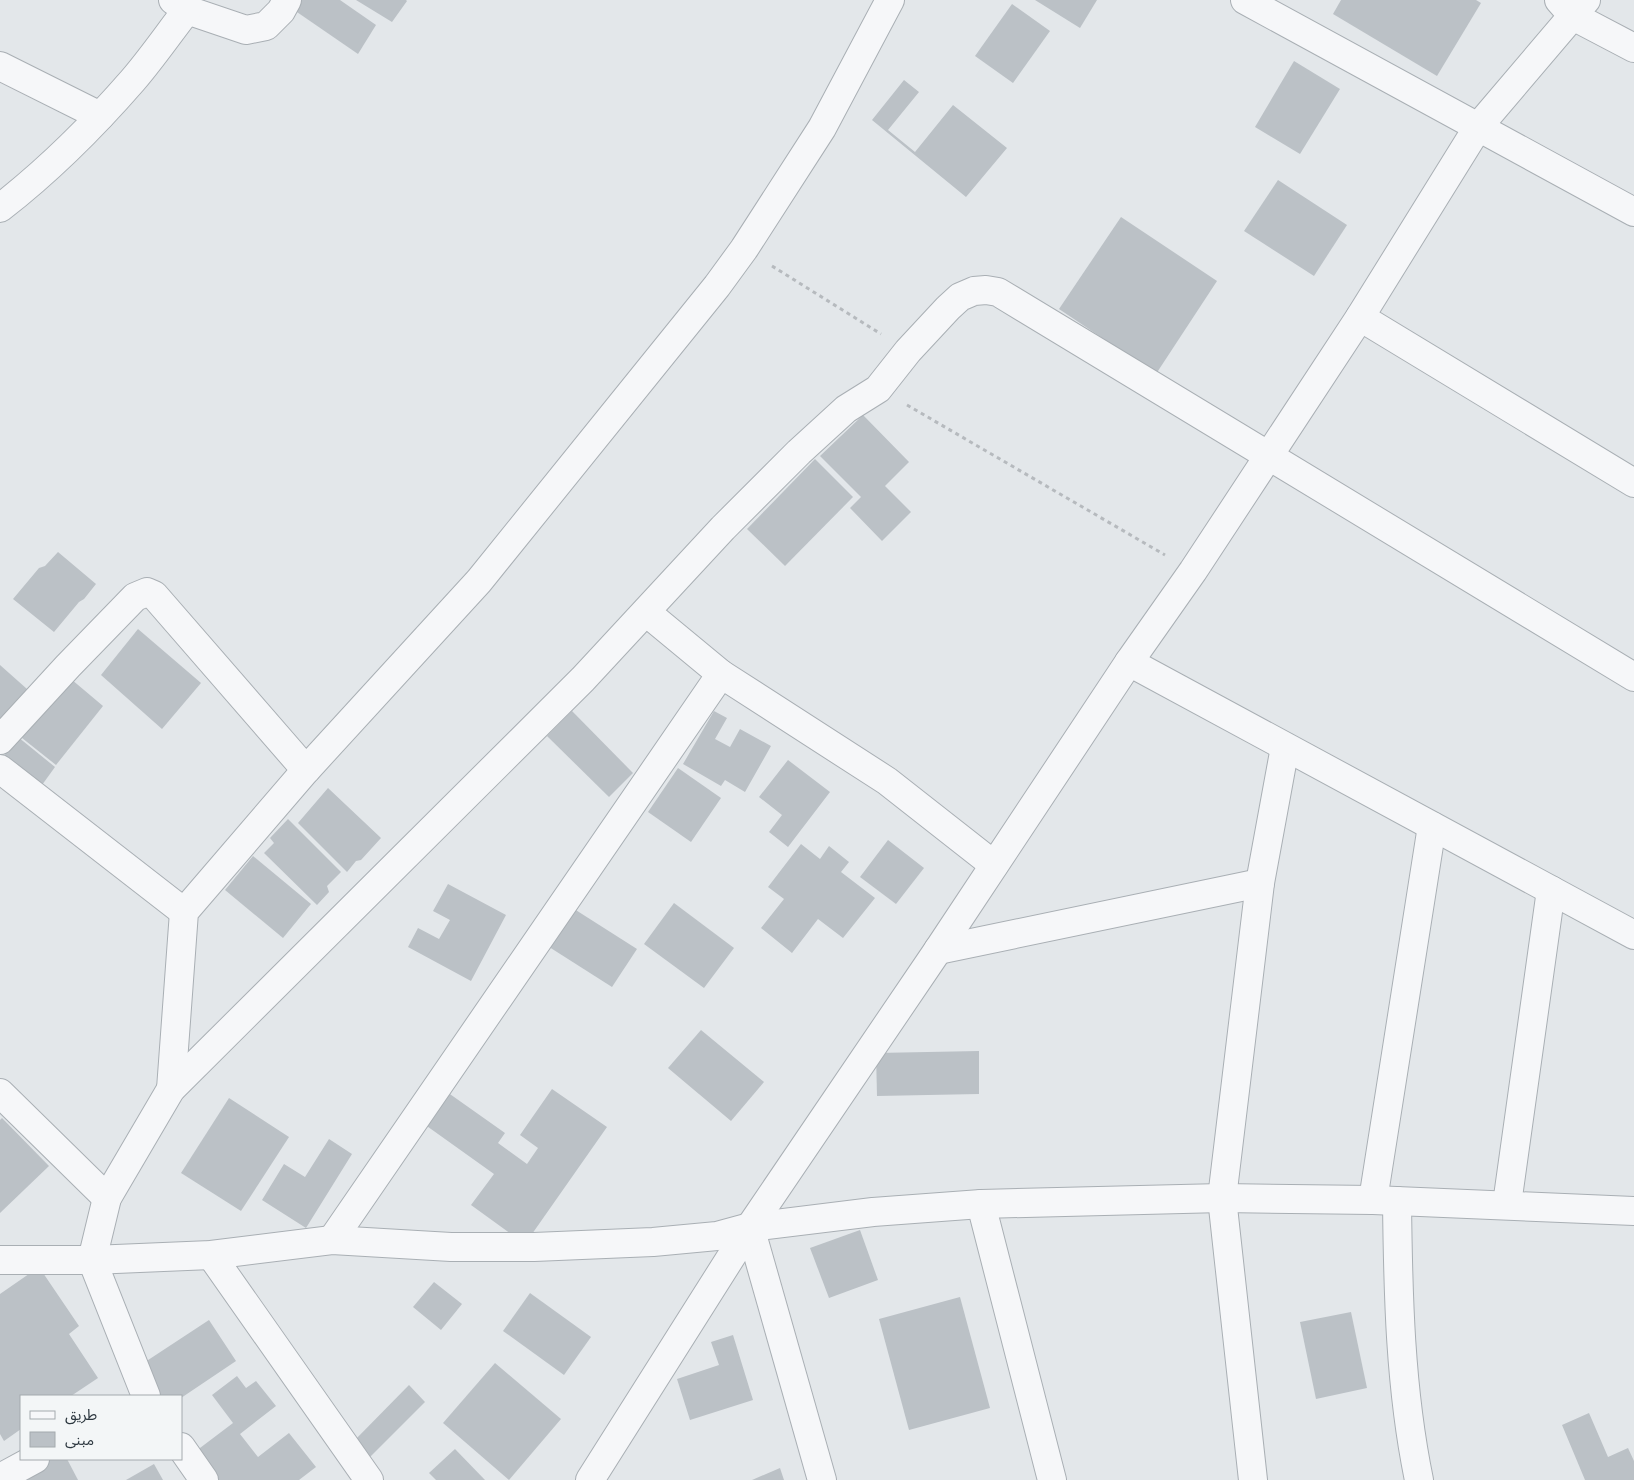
<svg xmlns="http://www.w3.org/2000/svg" width="1634" height="1480" font-family="Karla,'Noto Sans Arabic',sans-serif">
  <rect width="100%" height="100%" fill="#e3e7ea"/>
  <g fill="#bbc1c6">
    <path d="M 300,0 L 340,0 L 376,25 L 358,54 L 294,10 Z"/>
    <path d="M 356,0 L 406,0 L 407,1 L 392,22 Z"/>
    <path d="M 1035,0 L 1097,0 L 1080,28 Z"/>
    <path d="M 1341,0 L 1476,0 L 1481,3 L 1437,76 L 1333,14 Z"/>
    <path d="M 1012,4 L 1050,31 L 1013,83 L 975,56 Z"/>
    <path d="M 1294,61 L 1340,89 L 1300,154 L 1255,127 Z"/>
    <path d="M 904,80 L 919,92 L 888,130 L 915,152 L 953,105 L 1007,148 L 966,197 L 872,120 Z"/>
    <path d="M 1278,180 L 1347,225 L 1314,276 L 1244,231 Z"/>
    <path d="M 1121,217 L 1217,281 L 1156,374 L 1059,309 Z"/>
    <path d="M 863,415 L 909,462 L 885,486 L 911,512 L 882,541 L 850,508 L 861,497 L 820,456 Z"/>
    <path d="M 815,459 L 853,497 L 785,566 L 747,529 Z"/>
    <path d="M 58,552 L 96,584 L 84,599 L 79,602 L 54,632 L 13,599 L 39,568 L 45,566 Z"/>
    <path d="M 138,629 L 201,683 L 162,729 L 101,675 Z"/>
    <path d="M 0,665 L 27,689 L 0,721 Z"/>
    <path d="M 65,674 L 103,706 L 56,765 L 17,734 Z"/>
    <path d="M 572,711 L 633,773 L 609,797 L 547,736 Z"/>
    <path d="M 714,711 L 727,718 L 715,739 L 730,747 L 740,729 L 771,746 L 745,792 L 725,780 L 721,786 L 683,764 Z"/>
    <path d="M 18,737 L 55,767 L 42,785 L 4,756 Z"/>
    <path d="M 788,760 L 830,792 L 788,847 L 769,832 L 782,815 L 759,797 Z"/>
    <path d="M 678,768 L 721,798 L 691,842 L 648,812 Z"/>
    <path d="M 328,788 L 381,838 L 361,860 L 356,861 L 347,872 L 298,823 Z"/>
    <path d="M 288,819 L 341,872 L 327,886 L 329,892 L 317,905 L 264,853 L 274,843 L 270,838 Z"/>
    <path d="M 888,840 L 924,868 L 896,904 L 860,877 Z"/>
    <path d="M 801,844 L 820,859 L 829,846 L 849,862 L 841,872 L 875,898 L 843,938 L 818,919 L 792,953 L 761,928 L 784,899 L 768,887 Z"/>
    <path d="M 253,856 L 311,904 L 283,938 L 225,890 Z"/>
    <path d="M 448,884 L 506,915 L 471,981 L 408,947 L 418,928 L 439,939 L 450,920 L 433,911 Z"/>
    <path d="M 674,903 L 734,948 L 704,988 L 644,944 Z"/>
    <path d="M 571,907 L 637,949 L 612,987 L 546,945 Z"/>
    <path d="M 701,1030 L 764,1082 L 731,1121 L 668,1068 Z"/>
    <path d="M 979,1051 L 979,1094 L 877,1096 L 876,1053 Z"/>
    <path d="M 552,1089 L 607,1127 L 525,1244 L 471,1205 L 494,1174 L 424,1124 L 447,1092 L 505,1133 L 498,1143 L 527,1164 L 538,1148 L 520,1135 Z"/>
    <path d="M 229,1098 L 289,1137 L 241,1211 L 181,1173 Z"/>
    <path d="M 2,1118 L 49,1166 L 0,1213 L 0,1120 Z"/>
    <path d="M 329,1139 L 352,1154 L 306,1228 L 262,1200 L 284,1164 L 305,1177 Z"/>
    <path d="M 860,1230 L 878,1280 L 829,1298 L 810,1248 Z"/>
    <path d="M 39,1267 L 79,1326 L 69,1334 L 98,1378 L 71,1396 L 21,1396 L 21,1429 L 4,1441 L 0,1434 L 0,1294 Z"/>
    <path d="M 434,1282 L 462,1304 L 441,1330 L 413,1307 Z"/>
    <path d="M 530,1293 L 591,1337 L 564,1375 L 503,1331 Z"/>
    <path d="M 960,1297 L 990,1408 L 909,1430 L 879,1319 Z"/>
    <path d="M 1351,1312 L 1367,1388 L 1316,1399 L 1300,1322 Z"/>
    <path d="M 209,1320 L 236,1361 L 181,1398 L 181,1396 L 160,1396 L 139,1366 Z"/>
    <path d="M 733,1335 L 753,1400 L 690,1420 L 677,1379 L 719,1365 L 711,1342 Z"/>
    <path d="M 495,1363 L 561,1419 L 509,1480 L 443,1423 Z"/>
    <path d="M 237,1376 L 246,1388 L 256,1381 L 276,1406 L 240,1434 L 258,1457 L 289,1433 L 316,1467 L 299,1480 L 217,1480 L 196,1451 L 233,1423 L 212,1395 Z"/>
    <path d="M 409,1385 L 425,1402 L 369,1458 L 353,1442 Z"/>
    <path d="M 1589,1413 L 1608,1457 L 1628,1448 L 1634,1461 L 1634,1480 L 1585,1480 L 1562,1425 Z"/>
    <path d="M 455,1449 L 485,1480 L 436,1480 L 429,1473 Z"/>
    <path d="M 50,1459 L 67,1459 L 78,1480 L 12,1480 Z"/>
    <path d="M 154,1464 L 163,1480 L 126,1480 Z"/>
    <path d="M 780,1468 L 784,1480 L 752,1480 Z"/>
  </g>
  <g fill="none" stroke-linecap="round" stroke-linejoin="round">
    <defs>
      <g id="minor">
        <path d="M 173,0 L 187,10 L 246,30 L 266,26 L 281,11 L 287,0"/>
        <path d="M 1245,0 L 1634,212"/>
        <path d="M 1559,0 L 1573,16 L 1634,48"/>
        <path d="M 0,66 L 100,116"/>
        <path d="M 0,208 C 49,170 93,126 133,80 C 152,58 169,33 187,10"/>
        <path d="M 1360,317 L 1634,483"/>
        <path d="M 646,612 L 721,674 L 887,781 L 994,865"/>
        <path d="M 1129,662 L 1634,935"/>
        <path d="M 0,740 L 68,666 L 135,597 L 147,592 L 154,595 L 306,770"/>
        <path d="M 0,769 L 184,912"/>
        <path d="M 938,950 L 1260,883"/>
        <path d="M 171,1089 L 184,912 L 306,770 L 479,581 L 717,286 L 744,249 L 822,128 L 890,0"/>
        <path d="M 0,1093 L 107,1198"/>
        <path d="M 1373,1200 L 1432,826"/>
        <path d="M 1397,1201 C 1398,1294 1400,1388 1419,1480"/>
        <path d="M 981,1204 L 1052,1480"/>
        <path d="M 1507,1204 L 1551,890"/>
        <path d="M 750,1227 L 822,1480"/>
        <path d="M 332,1240 L 721,674"/>
        <path d="M 211,1255 L 369,1480"/>
        <path d="M 0,1260 L 92,1260 L 211,1255 L 332,1240 L 451,1247 L 534,1247 L 653,1242 L 717,1236 L 750,1227 L 873,1212 L 981,1204 L 1222,1198 L 1373,1200 L 1634,1211"/>
        <path d="M 146,1396 L 92,1260 L 107,1198 L 171,1089 L 583,679 L 723,528 L 799,452 L 846,409 L 878,389 L 908,351 L 948,308 L 960,297 L 974,291 L 986,290 L 998,292 L 1634,677"/>
        <path d="M 181,1447 L 204,1480"/>
        <path d="M 0,1478 L 35,1459"/>
        <path d="M 590,1480 L 750,1227 L 938,950 L 1129,662 L 1193,571 L 1360,317 L 1478,127 L 1586,0"/>
        <path d="M 1253,1480 L 1222,1198 L 1260,883 L 1285,747"/>
      </g>
    </defs>
    <use href="#minor" stroke="#a9afb4" stroke-width="30"/>
    <g stroke="#b6babe" stroke-width="3" stroke-dasharray="4 4" stroke-linecap="butt">
      <path d="M 772,266 L 881,334"/>
      <path d="M 907,405 L 1165,555"/>
    </g>
    <use href="#minor" stroke="#f6f7f9" stroke-width="28"/>
  </g>
  <rect x="20" y="1395" width="162" height="65" fill="#f3f6f7" stroke="#a4aaae"/>
  <rect x="30" y="1411" width="25" height="8" fill="#f6f7f9" stroke="#a4aaae"/>
  <text x="65" y="1420" font-size="15" fill="#2d3840">طريق</text>
  <rect x="30" y="1432" width="25" height="15" fill="#bbc1c6" stroke="#a4aaae"/>
  <text x="65" y="1445" font-size="15" fill="#2d3840">مبنى</text>
</svg>
